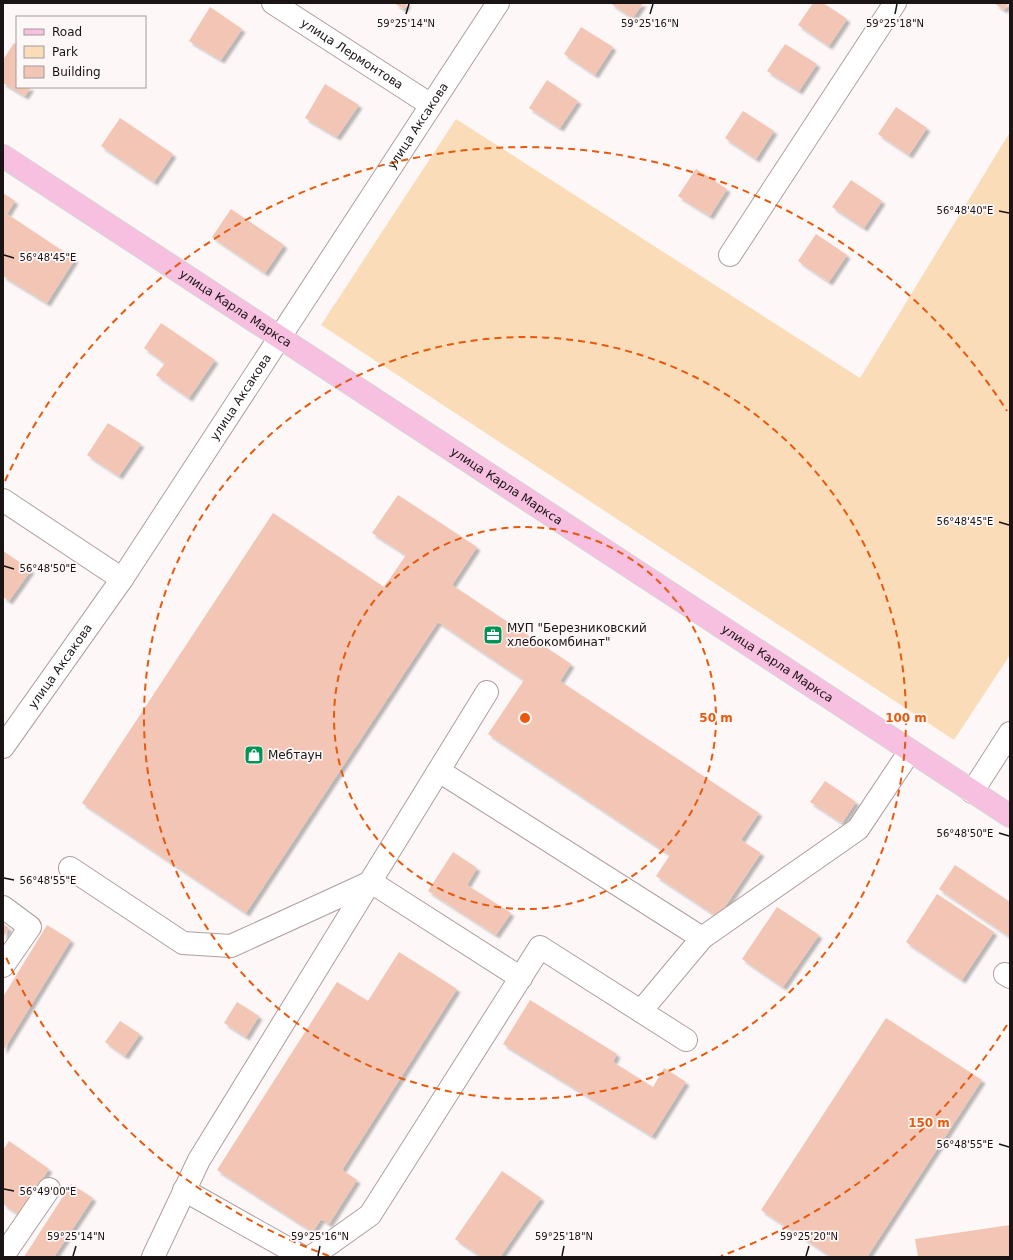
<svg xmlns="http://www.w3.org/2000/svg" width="1013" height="1260" font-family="'DejaVu Sans',sans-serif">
  <defs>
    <filter id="shadow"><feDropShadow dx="3.5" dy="3.5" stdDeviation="1" flood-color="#0004"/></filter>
  </defs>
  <rect width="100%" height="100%" fill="#fef7f7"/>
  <path fill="#fbdcb9" d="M 456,119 L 860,378 L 1010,132 L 1010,655 L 954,740 L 321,325 Z"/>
  <g fill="#f2c5b4" filter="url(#shadow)">
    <path d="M 394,3 L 408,3 L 404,9 Z"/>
    <path d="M 610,3 L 643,3 L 633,18 Z"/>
    <path d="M 813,3 L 823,3 L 847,19 L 829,46 L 798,25 Z"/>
    <path d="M 994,3 L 1009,3 L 1004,10 Z"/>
    <path d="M 210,7 L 242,29 L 221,60 L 189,41 Z"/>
    <path d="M 581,27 L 613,47 L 595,75 L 564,54 Z"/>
    <path d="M 14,43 L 17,45 L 17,87 L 31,87 L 25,96 L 3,83 L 3,60 Z"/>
    <path d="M 785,44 L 817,64 L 799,91 L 767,71 Z"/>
    <path d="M 547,80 L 578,101 L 560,128 L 529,108 Z"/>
    <path d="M 325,84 L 359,105 L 337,137 L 305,118 Z"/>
    <path d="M 896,107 L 927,128 L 909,155 L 878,134 Z"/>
    <path d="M 743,111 L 774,131 L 756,159 L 725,138 Z"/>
    <path d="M 120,118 L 173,154 L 154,182 L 101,146 Z"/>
    <path d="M 696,169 L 727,189 L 710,216 L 678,196 Z"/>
    <path d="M 851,180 L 882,201 L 864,228 L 832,207 Z"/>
    <path d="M 3,193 L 15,201 L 7,214 L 75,259 L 47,303 L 3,276 Z"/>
    <path d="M 231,209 L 284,245 L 265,273 L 212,237 Z"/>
    <path d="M 816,234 L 847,255 L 829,282 L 798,261 Z"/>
    <path d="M 161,323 L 215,360 L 189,398 L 156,375 L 165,363 L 144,348 Z"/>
    <path d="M 108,423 L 141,444 L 119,476 L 87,455 Z"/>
    <path d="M 398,495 L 477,547 L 452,585 L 571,664 L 560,681 L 759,813 L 741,840 L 761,853 L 718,917 L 656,876 L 670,855 L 488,734 L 524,680 L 438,622 L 246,913 L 82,803 L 273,513 L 384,587 L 406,555 L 372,533 Z"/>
    <path d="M 3,551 L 31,570 L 9,601 L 3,597 Z"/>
    <path d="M 825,781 L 856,802 L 842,823 L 810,802 Z"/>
    <path d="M 453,852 L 477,868 L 467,885 L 511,913 L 496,935 L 428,891 Z"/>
    <path d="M 955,865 L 1010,902 L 1010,937 L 939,889 Z"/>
    <path d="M 937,894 L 994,932 L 962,980 L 906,942 Z"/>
    <path d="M 777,907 L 819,935 L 783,987 L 742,959 Z"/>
    <path d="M 3,924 L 9,928 L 3,937 Z"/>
    <path d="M 47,925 L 71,940 L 3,1051 L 3,997 Z"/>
    <path d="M 399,952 L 457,989 L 342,1170 L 357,1180 L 329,1224 L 321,1219 L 313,1232 L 217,1170 L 337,982 L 368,1001 Z"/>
    <path d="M 530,1000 L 617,1054 L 613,1062 L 653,1087 L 664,1068 L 686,1082 L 652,1136 L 503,1044 Z"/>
    <path d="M 237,1002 L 259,1016 L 246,1037 L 224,1023 Z"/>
    <path d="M 886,1018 L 982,1080 L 867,1257 L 832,1257 L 761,1210 Z"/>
    <path d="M 120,1021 L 140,1034 L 125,1056 L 105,1042 Z"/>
    <path d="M 9,1141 L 49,1169 L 18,1214 L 3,1204 L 3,1150 Z"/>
    <path d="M 502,1171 L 541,1198 L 500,1257 L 482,1257 L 455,1239 Z"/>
    <path d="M 71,1184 L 93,1198 L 54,1257 L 24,1257 Z"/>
    <path d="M 1010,1225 L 1010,1257 L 918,1257 L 915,1239 Z"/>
  </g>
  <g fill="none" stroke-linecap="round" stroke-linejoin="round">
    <defs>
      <g id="minor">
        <path id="s1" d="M 273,3 L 431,105"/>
        <path d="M 730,255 L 895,3"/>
        <path d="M 3,500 L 122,579"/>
        <path id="s2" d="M 3,747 L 122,579 L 498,3"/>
        <path d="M 439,771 L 702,938 L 858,829 L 910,751"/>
        <path d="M 972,792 L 1010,733"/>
        <path d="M 70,868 L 183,943 L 231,946 L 371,882 L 521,978"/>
        <path d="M 3,907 L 30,927 L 3,966"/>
        <path d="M 1005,974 L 1010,977"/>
        <path d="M 641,1011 L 702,938"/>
        <path d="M 184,1190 L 303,1257"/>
        <path d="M 3,1256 L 49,1189"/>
        <path d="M 153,1257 L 199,1160 L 487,692"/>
        <path d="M 311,1257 L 370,1215 L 540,947 L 686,1040"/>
      </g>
      <g id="major">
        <path id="s3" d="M 3,156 L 1010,816"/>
      </g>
    </defs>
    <use href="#minor" stroke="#b09ea0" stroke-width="24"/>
    <use href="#major" stroke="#d6d5d5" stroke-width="24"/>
    <use href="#minor" stroke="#fff" stroke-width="22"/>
    <use href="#major" stroke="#f7bfe0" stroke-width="22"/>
  </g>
  <path fill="none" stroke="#1a1414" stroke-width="1.5" d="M 406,14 L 409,4M 650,14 L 653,4M 895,14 L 897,4M 999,211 L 1009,213M 4,255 L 14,258M 999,522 L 1009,525M 4,566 L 14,569M 999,833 L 1009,836M 4,878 L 14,880M 999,1144 L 1009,1147M 4,1189 L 14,1191M 73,1256 L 76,1246M 318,1256 L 320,1246M 562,1256 L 564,1246M 806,1256 L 809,1246"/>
  <g fill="none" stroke="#e8590c" stroke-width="2" stroke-dasharray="7 5">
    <circle cx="525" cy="718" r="191"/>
    <circle cx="525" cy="718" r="381"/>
    <path d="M1007 1025A572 572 0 0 1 721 1256M329 1256A572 572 0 0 1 5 955M5 481A572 572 0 0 1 1007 411"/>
  </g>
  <defs>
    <symbol id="office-square" viewBox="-11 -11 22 22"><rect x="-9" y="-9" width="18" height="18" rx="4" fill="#029455" stroke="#fef7f7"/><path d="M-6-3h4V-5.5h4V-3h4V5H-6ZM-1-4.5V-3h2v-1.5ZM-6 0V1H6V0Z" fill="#fff"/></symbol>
    <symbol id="shop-square" viewBox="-11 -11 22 22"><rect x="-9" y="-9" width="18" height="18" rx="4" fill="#029455" stroke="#fef7f7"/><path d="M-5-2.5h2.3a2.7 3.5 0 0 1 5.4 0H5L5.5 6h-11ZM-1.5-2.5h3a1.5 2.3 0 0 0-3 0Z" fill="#fff"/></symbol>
  </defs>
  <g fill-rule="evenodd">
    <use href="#office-square" x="482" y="624" width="22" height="22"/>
    <use href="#shop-square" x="243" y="744" width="22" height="22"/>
  </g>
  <g text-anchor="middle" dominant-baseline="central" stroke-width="3.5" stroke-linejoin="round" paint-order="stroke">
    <g font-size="12" fill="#1a1414" stroke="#fef7f7">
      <text stroke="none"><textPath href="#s1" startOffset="94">улица Лермонтова</textPath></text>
      <text stroke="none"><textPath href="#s2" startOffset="747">улица Аксакова</textPath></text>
      <text stroke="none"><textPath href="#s3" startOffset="278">улица Карла Маркса</textPath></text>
      <text stroke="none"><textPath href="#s2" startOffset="423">улица Аксакова</textPath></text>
      <text stroke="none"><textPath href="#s3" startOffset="602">улица Карла Маркса</textPath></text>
      <text stroke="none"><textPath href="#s3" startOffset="926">улица Карла Маркса</textPath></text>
      <text stroke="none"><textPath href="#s2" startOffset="99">улица Аксакова</textPath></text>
    </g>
    <g font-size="12" fill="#1a1414" stroke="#fef7f7" text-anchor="start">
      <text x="507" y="628">МУП "Березниковский<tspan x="507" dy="14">хлебокомбинат"</tspan></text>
      <text x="268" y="755">Мебтаун</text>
    </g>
  </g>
  <g font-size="10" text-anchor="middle" fill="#1a1414" stroke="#fef7f7" stroke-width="3.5" stroke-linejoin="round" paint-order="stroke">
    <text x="406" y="27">59°25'14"N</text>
    <text x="650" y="27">59°25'16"N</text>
    <text x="895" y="27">59°25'18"N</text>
    <text x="965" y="214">56°48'40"E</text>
    <text x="48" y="261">56°48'45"E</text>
    <text x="965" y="525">56°48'45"E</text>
    <text x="48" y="572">56°48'50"E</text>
    <text x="965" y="837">56°48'50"E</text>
    <text x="48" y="884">56°48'55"E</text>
    <text x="965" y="1148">56°48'55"E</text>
    <text x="48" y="1195">56°49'00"E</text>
    <text x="76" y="1240">59°25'14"N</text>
    <text x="320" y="1240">59°25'16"N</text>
    <text x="564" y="1240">59°25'18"N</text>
    <text x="809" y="1240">59°25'20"N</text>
  </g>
  <circle cx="525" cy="718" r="6" fill="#e8590c" stroke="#fef7f7" stroke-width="2"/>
  <g font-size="12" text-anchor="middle" font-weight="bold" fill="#e8590c" stroke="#fef7f7" stroke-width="3.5" stroke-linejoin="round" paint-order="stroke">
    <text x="716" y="722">50 m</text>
    <text x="906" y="722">100 m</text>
    <text x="929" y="1127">150 m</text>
  </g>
  <rect width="1013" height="1260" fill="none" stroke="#1a1414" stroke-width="8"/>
  <rect x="16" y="16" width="130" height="72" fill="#fef7f7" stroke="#a39c9c"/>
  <rect x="24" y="29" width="20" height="6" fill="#f7bfe0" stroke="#a39c9c"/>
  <text x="52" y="36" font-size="12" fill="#1a1414">Road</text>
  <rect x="24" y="46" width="20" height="12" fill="#fbdcb9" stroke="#a39c9c"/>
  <text x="52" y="56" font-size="12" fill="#1a1414">Park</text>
  <rect x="24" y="66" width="20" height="12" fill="#f2c5b4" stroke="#a39c9c"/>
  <text x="52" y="76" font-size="12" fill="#1a1414">Building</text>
</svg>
